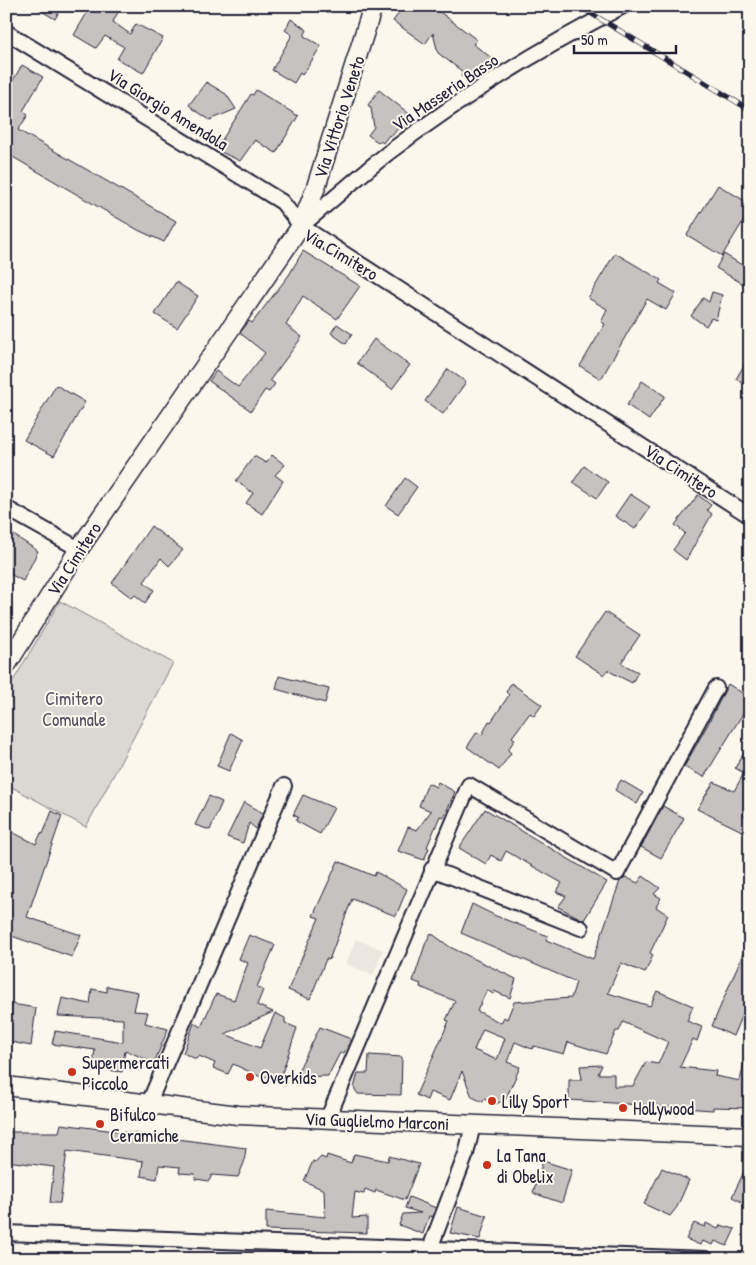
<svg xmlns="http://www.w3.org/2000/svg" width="756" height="1265" font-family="'Patrick Hand',sans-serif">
  <rect width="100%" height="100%" fill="#fbf7ec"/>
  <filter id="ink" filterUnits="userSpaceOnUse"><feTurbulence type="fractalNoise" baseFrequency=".02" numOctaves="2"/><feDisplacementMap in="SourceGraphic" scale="10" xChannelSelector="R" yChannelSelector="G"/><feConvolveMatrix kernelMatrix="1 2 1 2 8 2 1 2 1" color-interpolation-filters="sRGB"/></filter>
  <g filter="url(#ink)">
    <path fill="#ebe7df" d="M 356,939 L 383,950 L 373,975 L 346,964 Z"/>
    <path fill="#dbd8d3" stroke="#7e7d87" d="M 60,601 L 173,663 L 86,827 L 6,784 L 6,693 Z"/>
    <g fill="#c6c2c0" stroke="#22223b" fill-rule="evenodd">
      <path d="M 33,6 L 62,6 L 55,19 Z"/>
      <path d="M 91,6 L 109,6 L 118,12 L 113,22 L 130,34 L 136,24 L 163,38 L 143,73 L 117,59 L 124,47 L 105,36 L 96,48 L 74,35 Z"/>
      <path d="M 404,6 L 432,6 L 477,40 L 473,44 L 493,59 L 486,70 L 479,73 L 472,83 L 461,76 L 463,72 L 438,53 L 433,33 L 425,44 L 393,21 Z"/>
      <path d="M 291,19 L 307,30 L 304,36 L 321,46 L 307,68 L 302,75 L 300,73 L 294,83 L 272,70 L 292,35 L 285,30 Z"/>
      <path d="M 22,65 L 43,77 L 23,111 L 28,115 L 18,130 L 176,221 L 164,242 L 138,230 L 6,153 L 6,92 Z"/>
      <path d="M 206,82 L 226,94 L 236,109 L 210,120 L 195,110 L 189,105 Z"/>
      <path d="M 256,90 L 298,116 L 276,153 L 255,140 L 240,161 L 221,152 L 220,143 L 251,94 L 253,95 Z"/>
      <path d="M 379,90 L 412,116 L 403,129 L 400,126 L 391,137 L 389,135 L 383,143 L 380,141 L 379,143 L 368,135 L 374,127 L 371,108 L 368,105 Z"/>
      <path d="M 718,185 L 750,204 L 750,210 L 722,256 L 687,235 Z"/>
      <path d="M 303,251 L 360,286 L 337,319 L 303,296 L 286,325 L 302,337 L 270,380 L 275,384 L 269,392 L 265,390 L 251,411 L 209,381 L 216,371 L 238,387 L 265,353 L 240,333 L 249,321 L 252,323 L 289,275 Z"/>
      <path d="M 615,253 L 661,280 L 659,283 L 676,293 L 666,310 L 647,299 L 601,379 L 580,366 L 605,324 L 601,322 L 607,309 L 588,298 Z"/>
      <path d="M 724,254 L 750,270 L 750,288 L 716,268 Z"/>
      <path d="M 176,282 L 198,296 L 177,328 L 155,314 Z"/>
      <path d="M 712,292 L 722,295 L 716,320 L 711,318 L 706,326 L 691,316 L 703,298 L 709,302 Z"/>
      <path d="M 337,324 L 352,334 L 346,344 L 331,333 Z"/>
      <path d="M 374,339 L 410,365 L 392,389 L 357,363 Z"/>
      <path d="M 750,355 L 750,387 L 736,379 Z"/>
      <path d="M 448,369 L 466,382 L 443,414 L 425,401 Z"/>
      <path d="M 642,381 L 665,396 L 649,420 L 627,405 Z"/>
      <path d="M 56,385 L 85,402 L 54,456 L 24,440 Z"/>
      <path d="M 272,455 L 285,465 L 275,475 L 283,481 L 262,514 L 246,503 L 253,493 L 236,481 L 254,456 L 266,463 Z"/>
      <path d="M 584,466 L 608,482 L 597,498 L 573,482 Z"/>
      <path d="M 405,478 L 417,487 L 398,514 L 386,506 Z"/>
      <path d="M 630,494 L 650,507 L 635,529 L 615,516 Z"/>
      <path d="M 698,495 L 711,505 L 707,510 L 712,514 L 686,560 L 673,550 L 685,533 L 675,525 Z"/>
      <path d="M 151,526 L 183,550 L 169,566 L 161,558 L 144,582 L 154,590 L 145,603 L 135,595 L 132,598 L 112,583 Z"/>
      <path d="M 6,530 L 38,551 L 23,581 L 6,572 Z"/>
      <path d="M 605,612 L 640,635 L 621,663 L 638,672 L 632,683 L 607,670 L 604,675 L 575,656 Z"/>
      <path d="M 279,676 L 329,689 L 325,703 L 276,689 Z"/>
      <path d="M 511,683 L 542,705 L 534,716 L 530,713 L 512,737 L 515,739 L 508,750 L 511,753 L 499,770 L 467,747 L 477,732 L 482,735 L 489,721 L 491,722 L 509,695 L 506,692 Z"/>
      <path d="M 728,684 L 750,698 L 750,702 L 704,777 L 684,767 L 709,722 Z"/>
      <path d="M 231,733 L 243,740 L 229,771 L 217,766 Z"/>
      <path d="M 750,743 L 750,784 L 744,795 L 750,799 L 743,815 L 750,818 L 750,835 L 697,809 L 714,782 L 734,791 L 744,773 L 735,768 Z"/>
      <path d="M 621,780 L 643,793 L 637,804 L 615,790 Z"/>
      <path d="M 438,782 L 455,792 L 444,817 L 440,816 L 427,847 L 429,848 L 424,860 L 398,851 L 408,827 L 417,830 L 431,811 L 419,806 L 428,783 L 436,787 Z"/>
      <path d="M 303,795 L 334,808 L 320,834 L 296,821 L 298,817 L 293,815 Z"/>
      <path d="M 209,796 L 222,802 L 210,830 L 195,825 Z"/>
      <path d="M 244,802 L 263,813 L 256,829 L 249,823 L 243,843 L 227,837 Z"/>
      <path d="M 663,806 L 684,818 L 661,858 L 641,847 Z"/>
      <path d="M 485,809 L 607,882 L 584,920 L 558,907 L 566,896 L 556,892 L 562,883 L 506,851 L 501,861 L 491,855 L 486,864 L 459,848 Z"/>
      <path d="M 52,811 L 62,816 L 27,917 L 81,935 L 72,957 L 6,934 L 6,829 L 36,844 L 41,833 L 43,834 Z"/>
      <path d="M 338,861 L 374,876 L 376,872 L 407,889 L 396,916 L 352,899 L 329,960 L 326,959 L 310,999 L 288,990 L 319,918 L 313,916 Z"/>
      <path d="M 643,876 L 660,888 L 654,894 L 661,898 L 656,907 L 668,915 L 650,953 L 653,955 L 645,973 L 621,963 L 608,993 L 650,1006 L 657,991 L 693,1006 L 687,1021 L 702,1027 L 697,1041 L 693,1039 L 680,1067 L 716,1071 L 715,1076 L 740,1081 L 745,1058 L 750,1059 L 750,1108 L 713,1107 L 713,1110 L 569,1100 L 569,1080 L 582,1080 L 580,1066 L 602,1065 L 598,1074 L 614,1074 L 614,1086 L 633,1086 L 646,1062 L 658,1064 L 668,1042 L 623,1022 L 619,1031 L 616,1031 L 606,1054 L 568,1042 L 564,1054 L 534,1046 L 532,1049 L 515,1042 L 507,1062 L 520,1067 L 504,1103 L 500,1102 L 496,1104 L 484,1099 L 483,1102 L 472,1097 L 462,1071 L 450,1100 L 430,1092 L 427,1100 L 416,1095 L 449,1021 L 446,1020 L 455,1001 L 420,987 L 421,984 L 413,981 L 426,942 L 431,933 L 450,947 L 516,979 L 510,998 L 494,991 L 493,994 L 487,990 L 477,1011 L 501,1023 L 504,1017 L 507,1019 L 514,1002 L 571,998 L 576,982 L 461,933 L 472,904 L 496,916 L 548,936 L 546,940 L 593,959 L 620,881 L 625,877 L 638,883 ZM 483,1029 L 505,1038 L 497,1060 L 474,1050 Z"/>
      <path d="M 249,935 L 275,945 L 257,987 L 263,990 L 257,1005 L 273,1012 L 225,1034 L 260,1048 L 275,1013 L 285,1018 L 285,1023 L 297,1028 L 281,1076 L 261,1077 L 233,1064 L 228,1074 L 213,1068 L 215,1063 L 199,1056 L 196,1059 L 183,1053 L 194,1023 L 201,1027 L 216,994 L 234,1000 L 248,963 L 239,959 Z"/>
      <path d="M 750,937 L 750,995 L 733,1036 L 712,1026 Z"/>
      <path d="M 107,986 L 138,992 L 134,1011 L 148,1012 L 145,1023 L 168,1029 L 154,1063 L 125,1050 L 122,1072 L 92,1068 L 95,1050 L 52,1044 L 55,1031 L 123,1042 L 123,1019 L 58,1016 L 62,998 L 90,1004 L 92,989 L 107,992 Z"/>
      <path d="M 12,1004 L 36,1008 L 31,1046 L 6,1041 L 6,1014 L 11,1014 Z"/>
      <path d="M 320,1027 L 351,1039 L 344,1053 L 340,1053 L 328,1076 L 295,1077 Z"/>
      <path d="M 369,1055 L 402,1057 L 401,1095 L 358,1094 L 354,1088 L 358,1073 L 368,1073 Z"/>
      <path d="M 61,1124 L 246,1148 L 244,1163 L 238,1177 L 212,1175 L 209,1181 L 196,1179 L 195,1174 L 179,1173 L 180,1167 L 159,1165 L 157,1179 L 141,1176 L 143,1161 L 67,1151 L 60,1203 L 50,1203 L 54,1167 L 6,1161 L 6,1132 L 59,1132 Z"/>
      <path d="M 354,1154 L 388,1161 L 389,1156 L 419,1164 L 405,1200 L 376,1190 L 375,1193 L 365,1189 L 364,1194 L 355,1192 L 352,1218 L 367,1217 L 367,1233 L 266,1230 L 266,1211 L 325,1217 L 324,1190 L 304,1181 L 313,1161 L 316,1162 L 321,1157 L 326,1159 L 327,1155 L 351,1163 Z"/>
      <path d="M 750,1159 L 750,1206 L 732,1197 Z"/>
      <path d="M 543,1161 L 572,1170 L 562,1203 L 533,1193 Z"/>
      <path d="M 662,1168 L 689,1180 L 677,1207 L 670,1216 L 644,1204 Z"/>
      <path d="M 409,1197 L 436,1208 L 433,1217 L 429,1216 L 423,1234 L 399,1225 L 403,1214 L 421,1213 L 405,1208 Z"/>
      <path d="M 458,1207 L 487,1216 L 480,1239 L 450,1233 Z"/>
      <path d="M 694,1223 L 705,1227 L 706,1223 L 718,1229 L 720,1225 L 735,1229 L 727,1246 L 715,1241 L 713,1245 L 702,1241 L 700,1245 L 686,1239 Z"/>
    </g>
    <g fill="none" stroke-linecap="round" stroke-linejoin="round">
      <defs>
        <g id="minor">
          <path d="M 6,32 L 282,202 L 301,226 L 750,516"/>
          <path d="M 301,226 C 330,202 359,176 388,153 C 461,97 542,48 623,6"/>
          <path d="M 6,508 L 79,549"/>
          <path d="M 432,869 L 581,928"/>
          <path d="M 148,1105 L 284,786"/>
          <path d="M 327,1120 L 469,785 L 617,873 L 716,688"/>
          <path d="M 6,1233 L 706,1259"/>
          <path d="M 426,1259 L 466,1154 L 473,1125"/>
        </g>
        <g id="tertiary">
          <path d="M 6,666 L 79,549 L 301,226 L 316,187 L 373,6"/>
          <path d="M 6,1086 L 238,1115 L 750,1136"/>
        </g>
      </defs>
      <use href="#minor" stroke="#22223b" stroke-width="18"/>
      <use href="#tertiary" stroke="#22223b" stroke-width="21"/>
      <use href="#minor" stroke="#fbf7ec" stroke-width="14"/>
      <use href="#tertiary" stroke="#fbf7ec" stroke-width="18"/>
      <defs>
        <path id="rail" d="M 579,6 L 750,110"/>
      </defs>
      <use href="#rail" stroke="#22223b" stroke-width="5.5"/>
      <use href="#rail" stroke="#fbf7ec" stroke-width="4" stroke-dasharray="11" stroke-linecap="butt"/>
    </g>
  </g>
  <g fill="#c8321e" stroke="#fbf7ec" stroke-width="2">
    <circle cx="72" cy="1072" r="5"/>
    <circle cx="250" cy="1077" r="5"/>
    <circle cx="492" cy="1101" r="5"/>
    <circle cx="623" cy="1108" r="5"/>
    <circle cx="100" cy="1124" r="5"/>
    <circle cx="487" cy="1165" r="5"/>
  </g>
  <g text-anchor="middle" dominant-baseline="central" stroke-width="4" stroke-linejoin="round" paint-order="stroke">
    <g font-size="18" fill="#22223b" stroke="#fbf7ec">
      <text transform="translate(445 92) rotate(-34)">Via Masseria Basso</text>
      <text transform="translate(168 109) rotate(32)">Via Giorgio Amendola</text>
      <text transform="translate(339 117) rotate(-72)">Via Vittorio Veneto</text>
      <text transform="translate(341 254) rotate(31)">Via Cimitero</text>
      <text transform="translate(681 471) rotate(33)">Via Cimitero</text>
      <text transform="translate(74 559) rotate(-57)">Via Cimitero</text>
      <text transform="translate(377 1121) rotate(2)">Via Guglielmo Marconi</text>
    </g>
    <g font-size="18" fill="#505061" stroke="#fbf7ec">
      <text x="74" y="698">Cimitero<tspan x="74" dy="21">Comunale</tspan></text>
    </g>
    <g font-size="18" fill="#22223b" stroke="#fbf7ec" text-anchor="start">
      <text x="82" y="1062">Supermercati<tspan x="82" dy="21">Piccolo</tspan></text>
      <text x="260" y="1077">Overkids</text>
      <text x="502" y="1101">Lilly Sport</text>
      <text x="633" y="1108">Hollywood</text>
      <text x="110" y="1114">Bifulco<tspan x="110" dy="21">Ceramiche</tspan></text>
      <text x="497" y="1155">La Tana<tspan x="497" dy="21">di Obelix</tspan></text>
    </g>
  </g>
  <rect width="756" height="1265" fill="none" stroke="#fbf7ec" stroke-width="25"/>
  <rect x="12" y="12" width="731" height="1240" fill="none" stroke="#22223b" stroke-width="2" filter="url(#ink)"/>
  <path d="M574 45v8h102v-8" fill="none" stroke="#22223b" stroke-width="2.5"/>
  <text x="581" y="45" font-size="15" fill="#22223b" stroke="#fbf7ec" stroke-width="4" paint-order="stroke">50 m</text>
</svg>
